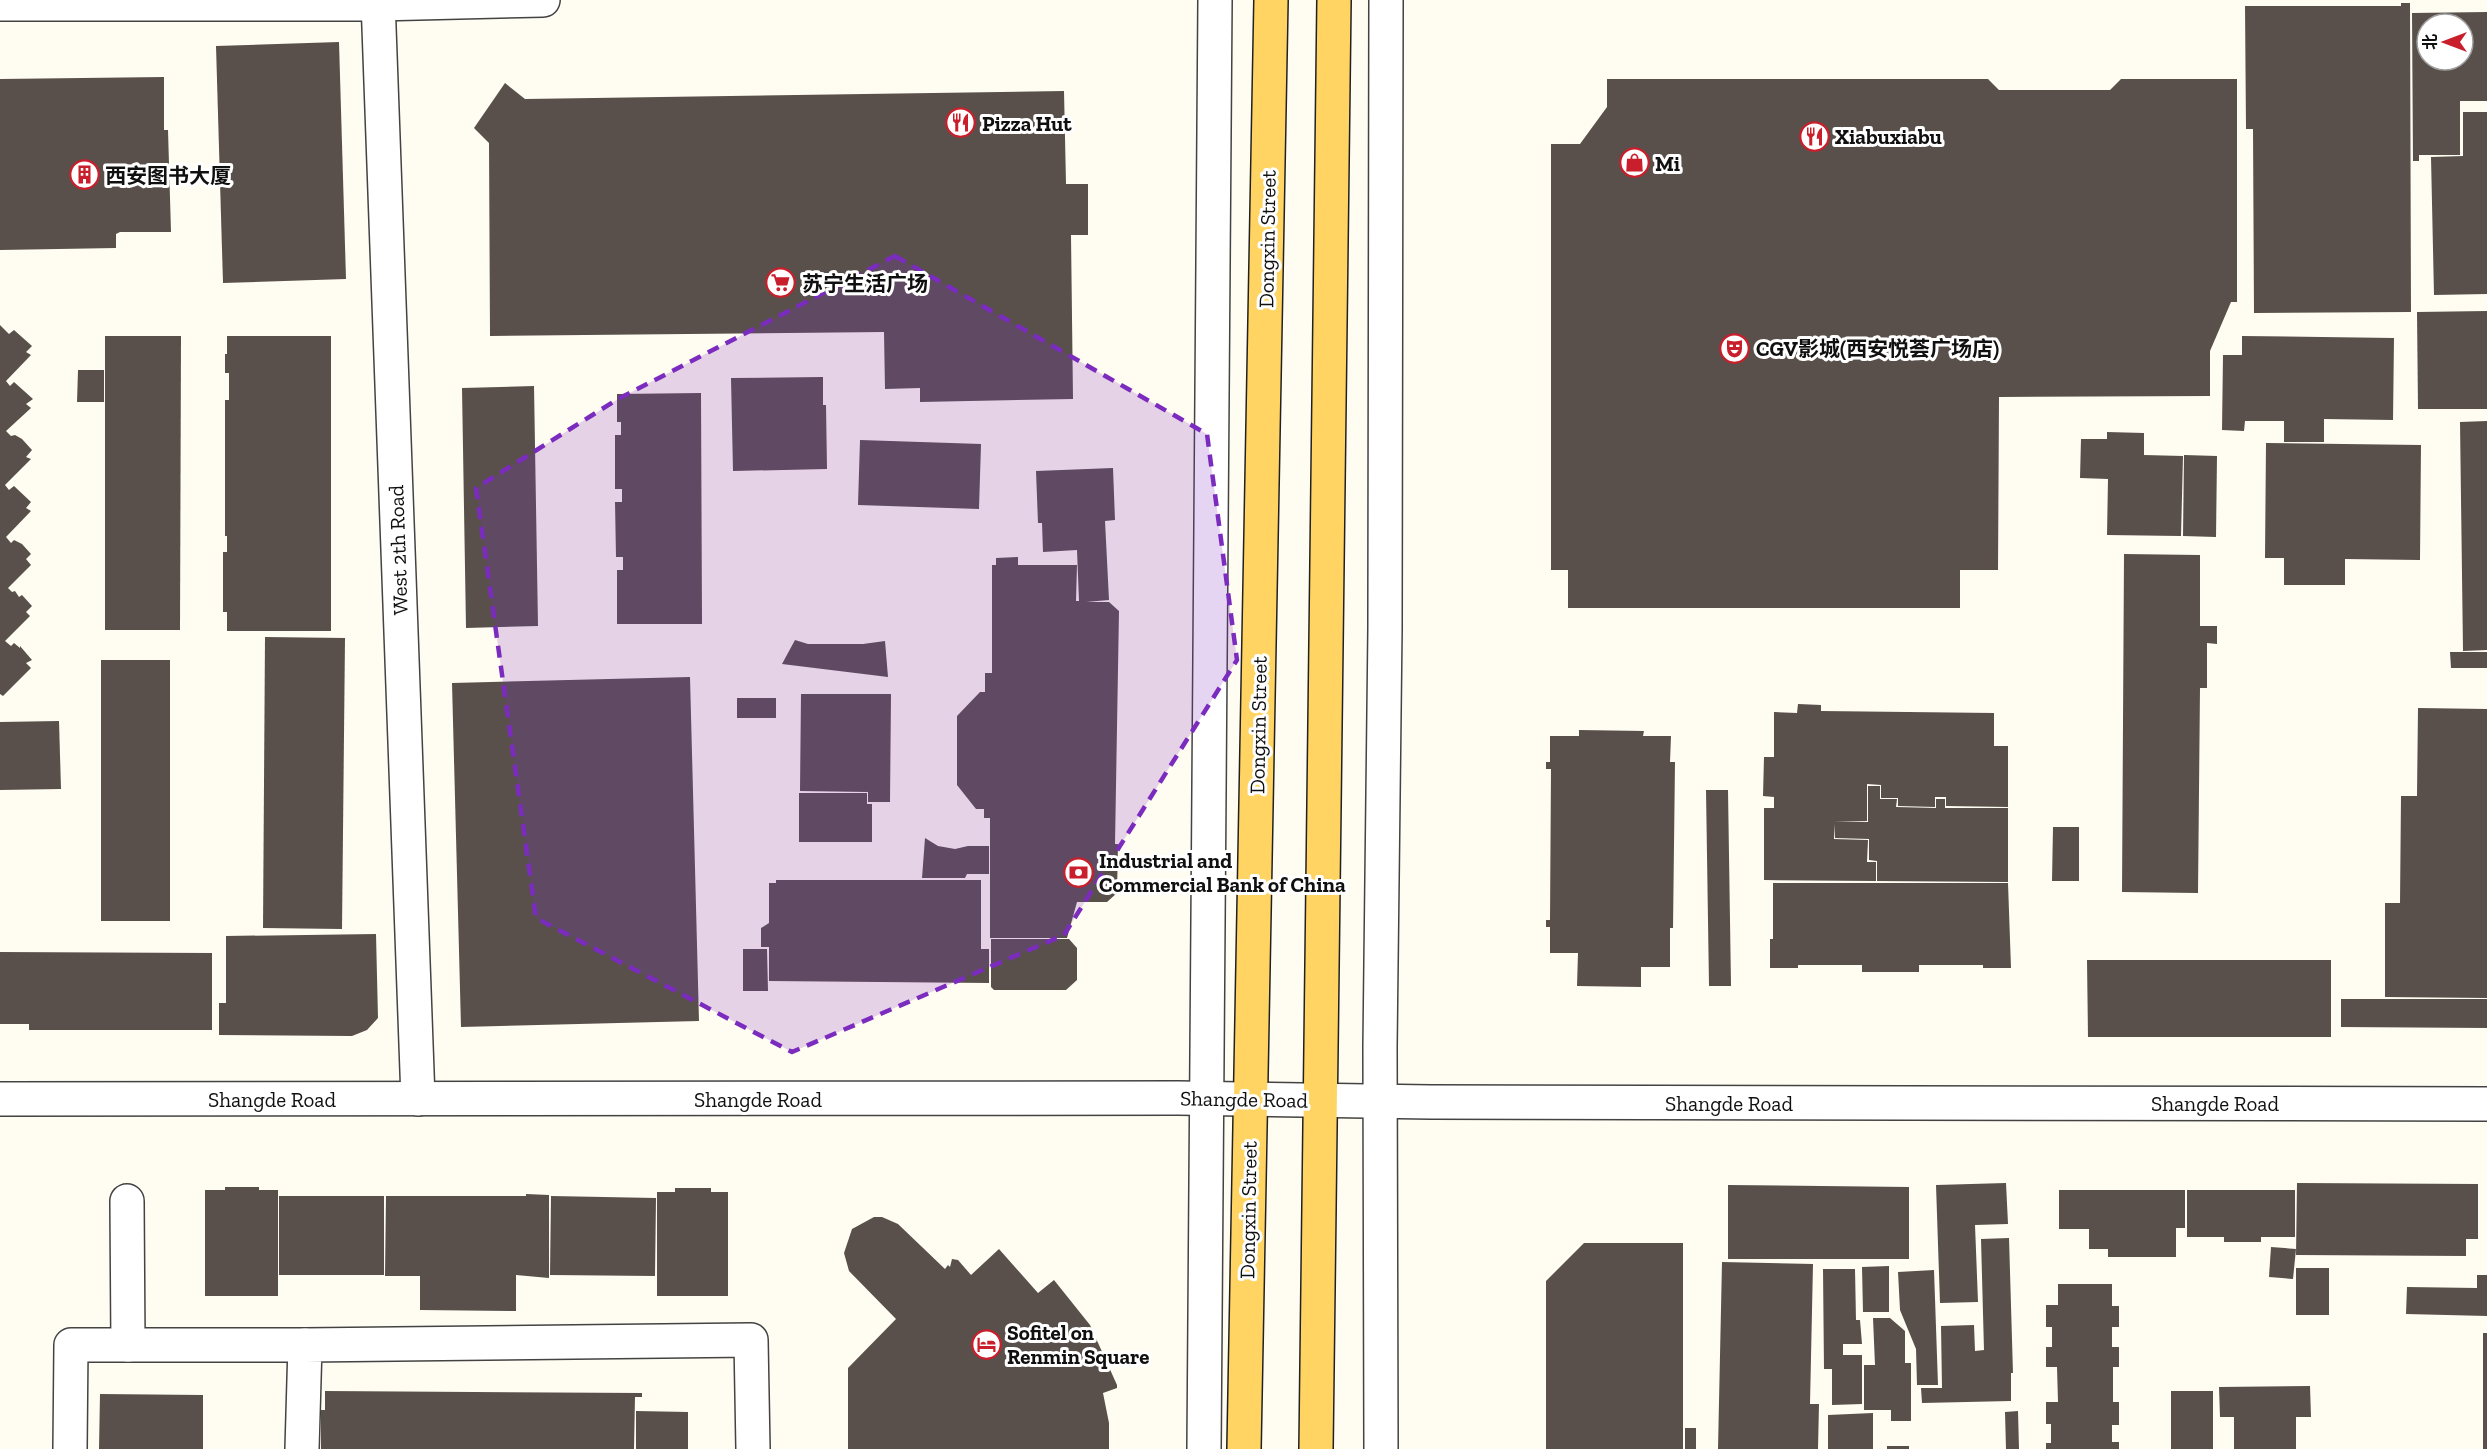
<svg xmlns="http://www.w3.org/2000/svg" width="2487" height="1449" font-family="'Zilla Slab','Noto Sans SC',serif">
  <rect width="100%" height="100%" fill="#fffcf2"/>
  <g fill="#59504b" fill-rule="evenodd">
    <path d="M 2401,3 L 2410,3 L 2411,312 L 2254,313 L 2253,129 L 2246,129 L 2245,6 L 2401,6 Z"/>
    <path d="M 2487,12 L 2487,101 L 2460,101 L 2460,155 L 2419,155 L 2419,161 L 2413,161 L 2412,13 ZM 2427,24 L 2463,24 L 2463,60 L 2427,60 Z"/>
    <path d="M 339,42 L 346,279 L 223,283 L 216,46 Z"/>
    <path d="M 164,77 L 164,130 L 168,130 L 171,232 L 120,232 L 116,234 L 116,248 L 0,250 L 0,79 Z"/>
    <path d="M 1607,79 L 1988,79 L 1999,90 L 2110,90 L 2121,79 L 2237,79 L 2237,302 L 2231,302 L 2210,351 L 2210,396 L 1999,397 L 1998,570 L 1960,570 L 1960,608 L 1568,608 L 1568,570 L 1551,570 L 1551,144 L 1580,144 L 1607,107 Z"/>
    <path d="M 505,83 L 525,99 L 1064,91 L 1066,184 L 1088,184 L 1088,235 L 1071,235 L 1073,399 L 920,402 L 920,388 L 885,389 L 884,332 L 490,336 L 489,143 L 474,128 Z"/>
    <path d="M 2463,112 L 2487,112 L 2487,294 L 2434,295 L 2431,157 L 2463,156 Z"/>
    <path d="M 2487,311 L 2487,409 L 2418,409 L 2417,312 Z"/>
    <path d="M 0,325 L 9,334 L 14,330 L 32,346 L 26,352 L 31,355 L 6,381 L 10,386 L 14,382 L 33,399 L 26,404 L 31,408 L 6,431 L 11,436 L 15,435 L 22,439 L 32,450 L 26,457 L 31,459 L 5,485 L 9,490 L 14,486 L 31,502 L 26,508 L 31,511 L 6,537 L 11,543 L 14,540 L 22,544 L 31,554 L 26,559 L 31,565 L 8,588 L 12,592 L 15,591 L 19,597 L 22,595 L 32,606 L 26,612 L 30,616 L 5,641 L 11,646 L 14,643 L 20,648 L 20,646 L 32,660 L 26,663 L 31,668 L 3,696 L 0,694 Z"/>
    <path d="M 105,336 L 181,336 L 180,630 L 105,630 Z"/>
    <path d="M 227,336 L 331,336 L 331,631 L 227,631 L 227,612 L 223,612 L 223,552 L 227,552 L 227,536 L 225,536 L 225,400 L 229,400 L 229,373 L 225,373 L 225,354 L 227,354 Z"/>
    <path d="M 2242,336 L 2394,338 L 2393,420 L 2324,419 L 2324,442 L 2284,442 L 2284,421 L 2245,421 L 2244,431 L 2222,430 L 2223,355 L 2242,355 Z"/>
    <path d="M 78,370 L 104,370 L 104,402 L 77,402 Z"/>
    <path d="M 823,377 L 823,405 L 826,405 L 827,469 L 733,471 L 731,378 Z"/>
    <path d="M 534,386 L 538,626 L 466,628 L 462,388 Z"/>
    <path d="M 701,393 L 702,624 L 617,624 L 617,570 L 623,570 L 623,557 L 616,557 L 615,502 L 622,502 L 622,489 L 615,489 L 615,435 L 621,435 L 621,422 L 617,422 L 617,394 Z"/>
    <path d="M 2487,421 L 2487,650 L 2463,651 L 2460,422 Z"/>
    <path d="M 2107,432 L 2144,433 L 2144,455 L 2183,456 L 2181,536 L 2107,535 L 2108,479 L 2080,478 L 2081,439 L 2107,439 Z"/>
    <path d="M 860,440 L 981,444 L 979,509 L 858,505 Z"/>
    <path d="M 2266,443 L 2421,445 L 2420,560 L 2345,559 L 2345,585 L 2284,585 L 2284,558 L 2265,558 Z"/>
    <path d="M 2184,455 L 2217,456 L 2216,537 L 2183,536 Z"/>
    <path d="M 1113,468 L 1115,520 L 1105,521 L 1109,600 L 1086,602 L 1109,602 L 1119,611 L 1115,844 L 1118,844 L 1117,893 L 1107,902 L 1077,902 L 1067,938 L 990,938 L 990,818 L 984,818 L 984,809 L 976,809 L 957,785 L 957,716 L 980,692 L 985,692 L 985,673 L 992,673 L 992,565 L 996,565 L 996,558 L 1018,557 L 1018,565 L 1077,565 L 1076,601 L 1079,601 L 1077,550 L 1043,552 L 1042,523 L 1038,523 L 1036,471 Z"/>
    <path d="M 2124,554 L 2200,555 L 2200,626 L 2217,626 L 2217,644 L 2207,643 L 2207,688 L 2200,688 L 2198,893 L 2122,892 Z"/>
    <path d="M 265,637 L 345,638 L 342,929 L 263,928 Z"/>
    <path d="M 795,640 L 808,644 L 863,644 L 885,641 L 888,677 L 782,664 Z"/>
    <path d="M 2450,652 L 2487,652 L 2487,668 L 2451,668 Z"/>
    <rect x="101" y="660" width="69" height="261"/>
    <path d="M 690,677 L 699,1021 L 461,1027 L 452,683 Z"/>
    <path d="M 801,694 L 891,694 L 890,802 L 868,802 L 868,792 L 800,791 Z"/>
    <rect x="737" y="698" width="39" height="20"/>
    <path d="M 1798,704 L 1821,705 L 1821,711 L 1994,713 L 1994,746 L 2008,746 L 2008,807 L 1946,806 L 1946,797 L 1935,797 L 1935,807 L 1898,806 L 1898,798 L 1881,798 L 1881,785 L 1867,784 L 1867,821 L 1834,821 L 1868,822 L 1868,786 L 1880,786 L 1880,799 L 1897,799 L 1896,807 L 1936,808 L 1936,799 L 1945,799 L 1945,808 L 2008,808 L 2008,882 L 1877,881 L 1877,861 L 1869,860 L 1869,839 L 1835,838 L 1834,824 L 1834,839 L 1868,840 L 1867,862 L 1876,862 L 1876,881 L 1764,880 L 1764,808 L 1774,808 L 1774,797 L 1763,796 L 1764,757 L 1774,757 L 1774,712 L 1797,713 Z"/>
    <path d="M 2418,708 L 2487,709 L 2487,998 L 2385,997 L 2385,903 L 2400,903 L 2401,796 L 2417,796 Z"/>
    <path d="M 59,721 L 61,789 L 0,790 L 0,722 Z"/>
    <path d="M 1579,730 L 1644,731 L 1643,736 L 1671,736 L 1670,762 L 1675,762 L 1673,928 L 1670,928 L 1670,967 L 1641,967 L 1641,987 L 1577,986 L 1578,953 L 1550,953 L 1550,927 L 1546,927 L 1546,920 L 1550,920 L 1551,769 L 1546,769 L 1546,762 L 1550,762 L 1550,736 L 1579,736 Z"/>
    <path d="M 1706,790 L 1728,790 L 1731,986 L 1709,986 Z"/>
    <path d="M 799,793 L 867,793 L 867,804 L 872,804 L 872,842 L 799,842 Z"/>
    <path d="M 2053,827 L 2079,827 L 2079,881 L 2052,881 Z"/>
    <path d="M 925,838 L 938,846 L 955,849 L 968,846 L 989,846 L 989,874 L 967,874 L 965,878 L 922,878 Z"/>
    <path d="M 776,880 L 981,880 L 981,949 L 989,949 L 989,983 L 769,981 L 769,947 L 761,947 L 761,928 L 769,923 L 769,883 L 776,883 Z"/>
    <path d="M 1773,883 L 2008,883 L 2011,968 L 1983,968 L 1983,965 L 1919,965 L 1919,972 L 1862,972 L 1862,965 L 1798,965 L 1798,968 L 1770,968 L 1770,939 L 1773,939 Z"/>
    <path d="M 376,934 L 378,1018 L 367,1030 L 352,1036 L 219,1035 L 219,1003 L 226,1003 L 226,936 Z"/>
    <path d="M 991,939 L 1069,939 L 1077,948 L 1077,980 L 1066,990 L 994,990 L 991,987 Z"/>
    <path d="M 743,949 L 767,949 L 768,991 L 743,991 Z"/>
    <path d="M 0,952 L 212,953 L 212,1030 L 29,1030 L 29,1024 L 0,1024 Z"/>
    <path d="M 2087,960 L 2331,960 L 2331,1037 L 2088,1037 Z"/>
    <path d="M 2341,999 L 2487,999 L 2487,1028 L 2341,1027 Z"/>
    <path d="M 2006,1183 L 2008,1224 L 1975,1225 L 1978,1302 L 1940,1303 L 1936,1185 Z"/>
    <path d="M 2297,1183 L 2478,1184 L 2478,1239 L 2466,1239 L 2466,1256 L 2296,1255 Z"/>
    <path d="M 1728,1185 L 1909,1187 L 1909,1259 L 1728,1259 Z"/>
    <path d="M 225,1187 L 259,1187 L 259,1190 L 278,1190 L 278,1296 L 205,1296 L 205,1190 L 225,1190 Z"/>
    <path d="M 675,1188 L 711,1188 L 711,1192 L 728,1192 L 728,1296 L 657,1296 L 657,1192 L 675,1192 Z"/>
    <path d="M 2059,1190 L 2185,1190 L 2185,1228 L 2176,1228 L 2176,1257 L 2108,1257 L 2108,1249 L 2089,1249 L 2089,1229 L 2059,1229 Z"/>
    <path d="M 2187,1190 L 2295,1190 L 2295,1237 L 2261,1237 L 2261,1242 L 2224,1242 L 2224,1237 L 2187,1237 Z"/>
    <path d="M 526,1194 L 549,1195 L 549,1278 L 516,1275 L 516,1311 L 420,1310 L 420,1276 L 385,1276 L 386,1196 L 526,1196 Z"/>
    <rect x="279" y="1196" width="105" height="79"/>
    <path d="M 551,1196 L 656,1198 L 655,1276 L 550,1275 Z"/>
    <path d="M 874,1217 L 882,1217 L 898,1224 L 945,1269 L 948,1265 L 950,1267 L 952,1259 L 958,1260 L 971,1275 L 999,1249 L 1038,1293 L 1054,1280 L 1090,1325 L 1117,1385 L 1117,1388 L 1103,1393 L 1109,1423 L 1109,1449 L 848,1449 L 848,1368 L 896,1319 L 849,1271 L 844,1253 L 852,1229 Z"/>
    <path d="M 2009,1238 L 2013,1373 L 2011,1373 L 2011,1401 L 1922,1403 L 1921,1388 L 1942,1388 L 1941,1326 L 1974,1325 L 1975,1351 L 1984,1350 L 1981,1239 Z"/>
    <path d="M 1584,1243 L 1683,1243 L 1683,1449 L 1546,1449 L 1546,1281 Z"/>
    <path d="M 2271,1247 L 2296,1249 L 2293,1279 L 2269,1277 Z"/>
    <path d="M 1722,1262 L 1813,1264 L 1810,1404 L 1819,1404 L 1818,1449 L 1718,1449 Z"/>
    <path d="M 1889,1266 L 1889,1312 L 1863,1312 L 1862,1267 Z"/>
    <rect x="2296" y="1268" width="33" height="47"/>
    <path d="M 1823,1269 L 1855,1269 L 1856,1320 L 1860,1320 L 1862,1344 L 1843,1344 L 1843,1355 L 1862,1355 L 1862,1404 L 1832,1405 L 1832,1369 L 1824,1369 Z"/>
    <path d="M 1934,1270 L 1938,1385 L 1917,1385 L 1916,1349 L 1900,1310 L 1898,1272 Z"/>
    <path d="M 2477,1275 L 2487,1275 L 2487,1316 L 2406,1314 L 2407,1287 L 2477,1288 Z"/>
    <path d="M 2058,1284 L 2112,1284 L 2112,1306 L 2119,1306 L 2119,1327 L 2112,1327 L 2112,1347 L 2119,1347 L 2119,1367 L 2113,1367 L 2113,1402 L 2119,1402 L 2119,1425 L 2112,1425 L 2112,1442 L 2119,1442 L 2119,1449 L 2046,1449 L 2046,1443 L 2051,1443 L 2051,1424 L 2046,1424 L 2046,1402 L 2058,1402 L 2057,1367 L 2046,1367 L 2046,1347 L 2052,1347 L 2052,1327 L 2046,1327 L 2046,1305 L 2058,1305 Z"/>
    <path d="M 1873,1318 L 1890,1318 L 1905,1331 L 1905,1363 L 1911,1363 L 1911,1421 L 1891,1421 L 1891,1410 L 1864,1410 L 1864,1365 L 1875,1365 Z"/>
    <rect x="2483" y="1333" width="4" height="116"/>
    <path d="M 2310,1386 L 2311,1417 L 2296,1417 L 2296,1449 L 2234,1449 L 2234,1417 L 2220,1417 L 2219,1387 Z"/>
    <path d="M 325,1391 L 642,1393 L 642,1397 L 635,1397 L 634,1449 L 321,1449 L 321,1410 L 325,1410 Z"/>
    <rect x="2171" y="1391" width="42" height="58"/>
    <path d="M 100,1394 L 203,1395 L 203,1449 L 99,1449 Z"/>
    <path d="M 636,1411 L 688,1412 L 688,1449 L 636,1449 Z"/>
    <path d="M 2018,1411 L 2019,1449 L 2006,1449 L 2005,1412 Z"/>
    <path d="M 1873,1413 L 1873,1449 L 1828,1449 L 1828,1415 Z"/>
    <rect x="1685" y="1428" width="11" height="21"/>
    <rect x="1887" y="1446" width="22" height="3"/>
  </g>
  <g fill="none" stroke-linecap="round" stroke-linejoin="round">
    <defs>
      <g id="minor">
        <path d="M 378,0 L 418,1099"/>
        <path d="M 0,4 L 378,4 L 543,0"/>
        <path d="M 0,1099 L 1178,1098 L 1431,1102 L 2487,1104"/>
        <path d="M 127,1201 L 128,1345"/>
        <path d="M 70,1449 L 71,1345 L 305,1345"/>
        <path d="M 302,1449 L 305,1345 L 751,1340 L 753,1449"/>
        <path d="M 1204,1449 L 1215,0"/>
        <path d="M 1381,1449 L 1380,1047 L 1385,628 L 1386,0"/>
      </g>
      <g id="major">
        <path d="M 1244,1449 L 1271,0"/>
        <path d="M 1316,1449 L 1334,0"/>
      </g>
    </defs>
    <use href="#minor" stroke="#434343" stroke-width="36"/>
    <use href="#major" stroke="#212121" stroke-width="36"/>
    <use href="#minor" stroke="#fff" stroke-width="33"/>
    <use href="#major" stroke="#ffd462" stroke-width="33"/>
  </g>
  <path fill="#7b2cbf" fill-opacity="0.2" stroke="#7b2cbf" stroke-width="4.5" stroke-dasharray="12 8" stroke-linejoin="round" d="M 895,256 L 1207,434 L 1237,660 L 1064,935 L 792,1052 L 536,918 L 476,488 L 618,399 Z"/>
  <defs>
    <symbol id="restaurant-ring" viewBox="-11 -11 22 22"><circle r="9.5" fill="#fff" stroke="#c91e2b" stroke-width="1.5"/><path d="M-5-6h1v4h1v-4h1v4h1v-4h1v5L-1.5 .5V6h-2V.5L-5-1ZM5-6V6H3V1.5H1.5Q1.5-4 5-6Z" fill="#c91e2b"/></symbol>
    <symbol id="shop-ring" viewBox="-11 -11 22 22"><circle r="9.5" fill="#fff" stroke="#c91e2b" stroke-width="1.5"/><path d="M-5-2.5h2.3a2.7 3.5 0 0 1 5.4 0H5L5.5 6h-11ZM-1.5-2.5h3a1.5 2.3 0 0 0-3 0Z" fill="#c91e2b"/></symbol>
    <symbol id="building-ring" viewBox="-11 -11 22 22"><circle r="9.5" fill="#fff" stroke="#c91e2b" stroke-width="1.5"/><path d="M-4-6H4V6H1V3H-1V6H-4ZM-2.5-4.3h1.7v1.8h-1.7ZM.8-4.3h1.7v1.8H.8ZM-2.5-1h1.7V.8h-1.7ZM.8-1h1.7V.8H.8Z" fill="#c91e2b"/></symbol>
    <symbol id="supermarket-ring" viewBox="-11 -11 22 22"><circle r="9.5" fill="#fff" stroke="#c91e2b" stroke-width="1.5"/><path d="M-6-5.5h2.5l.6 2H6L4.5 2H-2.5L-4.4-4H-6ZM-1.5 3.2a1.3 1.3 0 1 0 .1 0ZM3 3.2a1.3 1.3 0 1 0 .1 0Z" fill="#c91e2b"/></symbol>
    <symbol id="theatre-ring" viewBox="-11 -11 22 22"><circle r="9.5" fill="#fff" stroke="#c91e2b" stroke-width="1.5"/><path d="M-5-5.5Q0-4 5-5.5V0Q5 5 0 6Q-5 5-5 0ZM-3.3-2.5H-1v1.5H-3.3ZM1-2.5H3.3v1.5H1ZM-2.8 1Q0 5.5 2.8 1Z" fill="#c91e2b"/></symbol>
    <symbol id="bank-ring" viewBox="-11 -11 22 22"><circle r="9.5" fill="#fff" stroke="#c91e2b" stroke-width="1.5"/><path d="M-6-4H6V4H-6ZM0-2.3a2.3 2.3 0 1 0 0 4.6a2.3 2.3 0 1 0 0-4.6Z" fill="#c91e2b"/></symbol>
    <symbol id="hotel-ring" viewBox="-11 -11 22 22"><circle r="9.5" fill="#fff" stroke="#c91e2b" stroke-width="1.5"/><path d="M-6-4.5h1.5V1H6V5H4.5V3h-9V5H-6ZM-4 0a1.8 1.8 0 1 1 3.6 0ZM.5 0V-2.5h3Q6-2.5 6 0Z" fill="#c91e2b"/></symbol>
  </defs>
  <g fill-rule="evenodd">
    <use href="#restaurant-ring" x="944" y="106" width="33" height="33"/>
    <use href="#restaurant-ring" x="1798" y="120" width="33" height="33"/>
    <use href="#shop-ring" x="1618" y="146" width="33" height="33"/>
    <use href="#building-ring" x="68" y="158" width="33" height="33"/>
    <use href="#supermarket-ring" x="764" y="266" width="33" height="33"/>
    <use href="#theatre-ring" x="1718" y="332" width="33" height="33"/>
    <use href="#bank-ring" x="1062" y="856" width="33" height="33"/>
    <use href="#hotel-ring" x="970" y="1328" width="33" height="33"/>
  </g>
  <g text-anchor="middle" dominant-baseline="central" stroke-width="6" stroke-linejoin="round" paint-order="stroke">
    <g font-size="21" font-weight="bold" fill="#101010" stroke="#fff" text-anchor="start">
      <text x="982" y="123">Pizza Hut</text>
      <text x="1835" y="136">Xiabuxiabu</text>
      <text x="1655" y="163">Mi</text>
      <text x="105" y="175">西安图书大厦</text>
      <text x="802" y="283">苏宁生活广场</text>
      <text x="1756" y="348">CGV影城(西安悦荟广场店)</text>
      <text x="1099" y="860">Industrial and<tspan x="1099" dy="24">Commercial Bank of China</tspan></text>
      <text x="1007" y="1332">Sofitel on<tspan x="1007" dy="24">Renmin Square</tspan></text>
    </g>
    <g font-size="21" fill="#101010" stroke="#fff">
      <text transform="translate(1267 239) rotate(-89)">Dongxin Street</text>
      <text transform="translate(398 550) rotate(-92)">West 2th Road</text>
      <text transform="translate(1258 725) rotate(-89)">Dongxin Street</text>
      <text x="272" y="1099">Shangde Road</text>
      <text x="758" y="1099">Shangde Road</text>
      <text transform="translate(1244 1099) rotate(1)">Shangde Road</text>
      <text x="1729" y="1103">Shangde Road</text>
      <text x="2215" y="1103">Shangde Road</text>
      <text transform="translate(1248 1210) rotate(-89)">Dongxin Street</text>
    </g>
  </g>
  <g transform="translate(2445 42) rotate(270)"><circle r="28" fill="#ffffff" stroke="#9f9f9f" stroke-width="1.5"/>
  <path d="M0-4.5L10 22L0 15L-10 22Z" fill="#c91e2b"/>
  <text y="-9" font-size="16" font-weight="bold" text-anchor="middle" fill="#101010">北</text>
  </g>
</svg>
